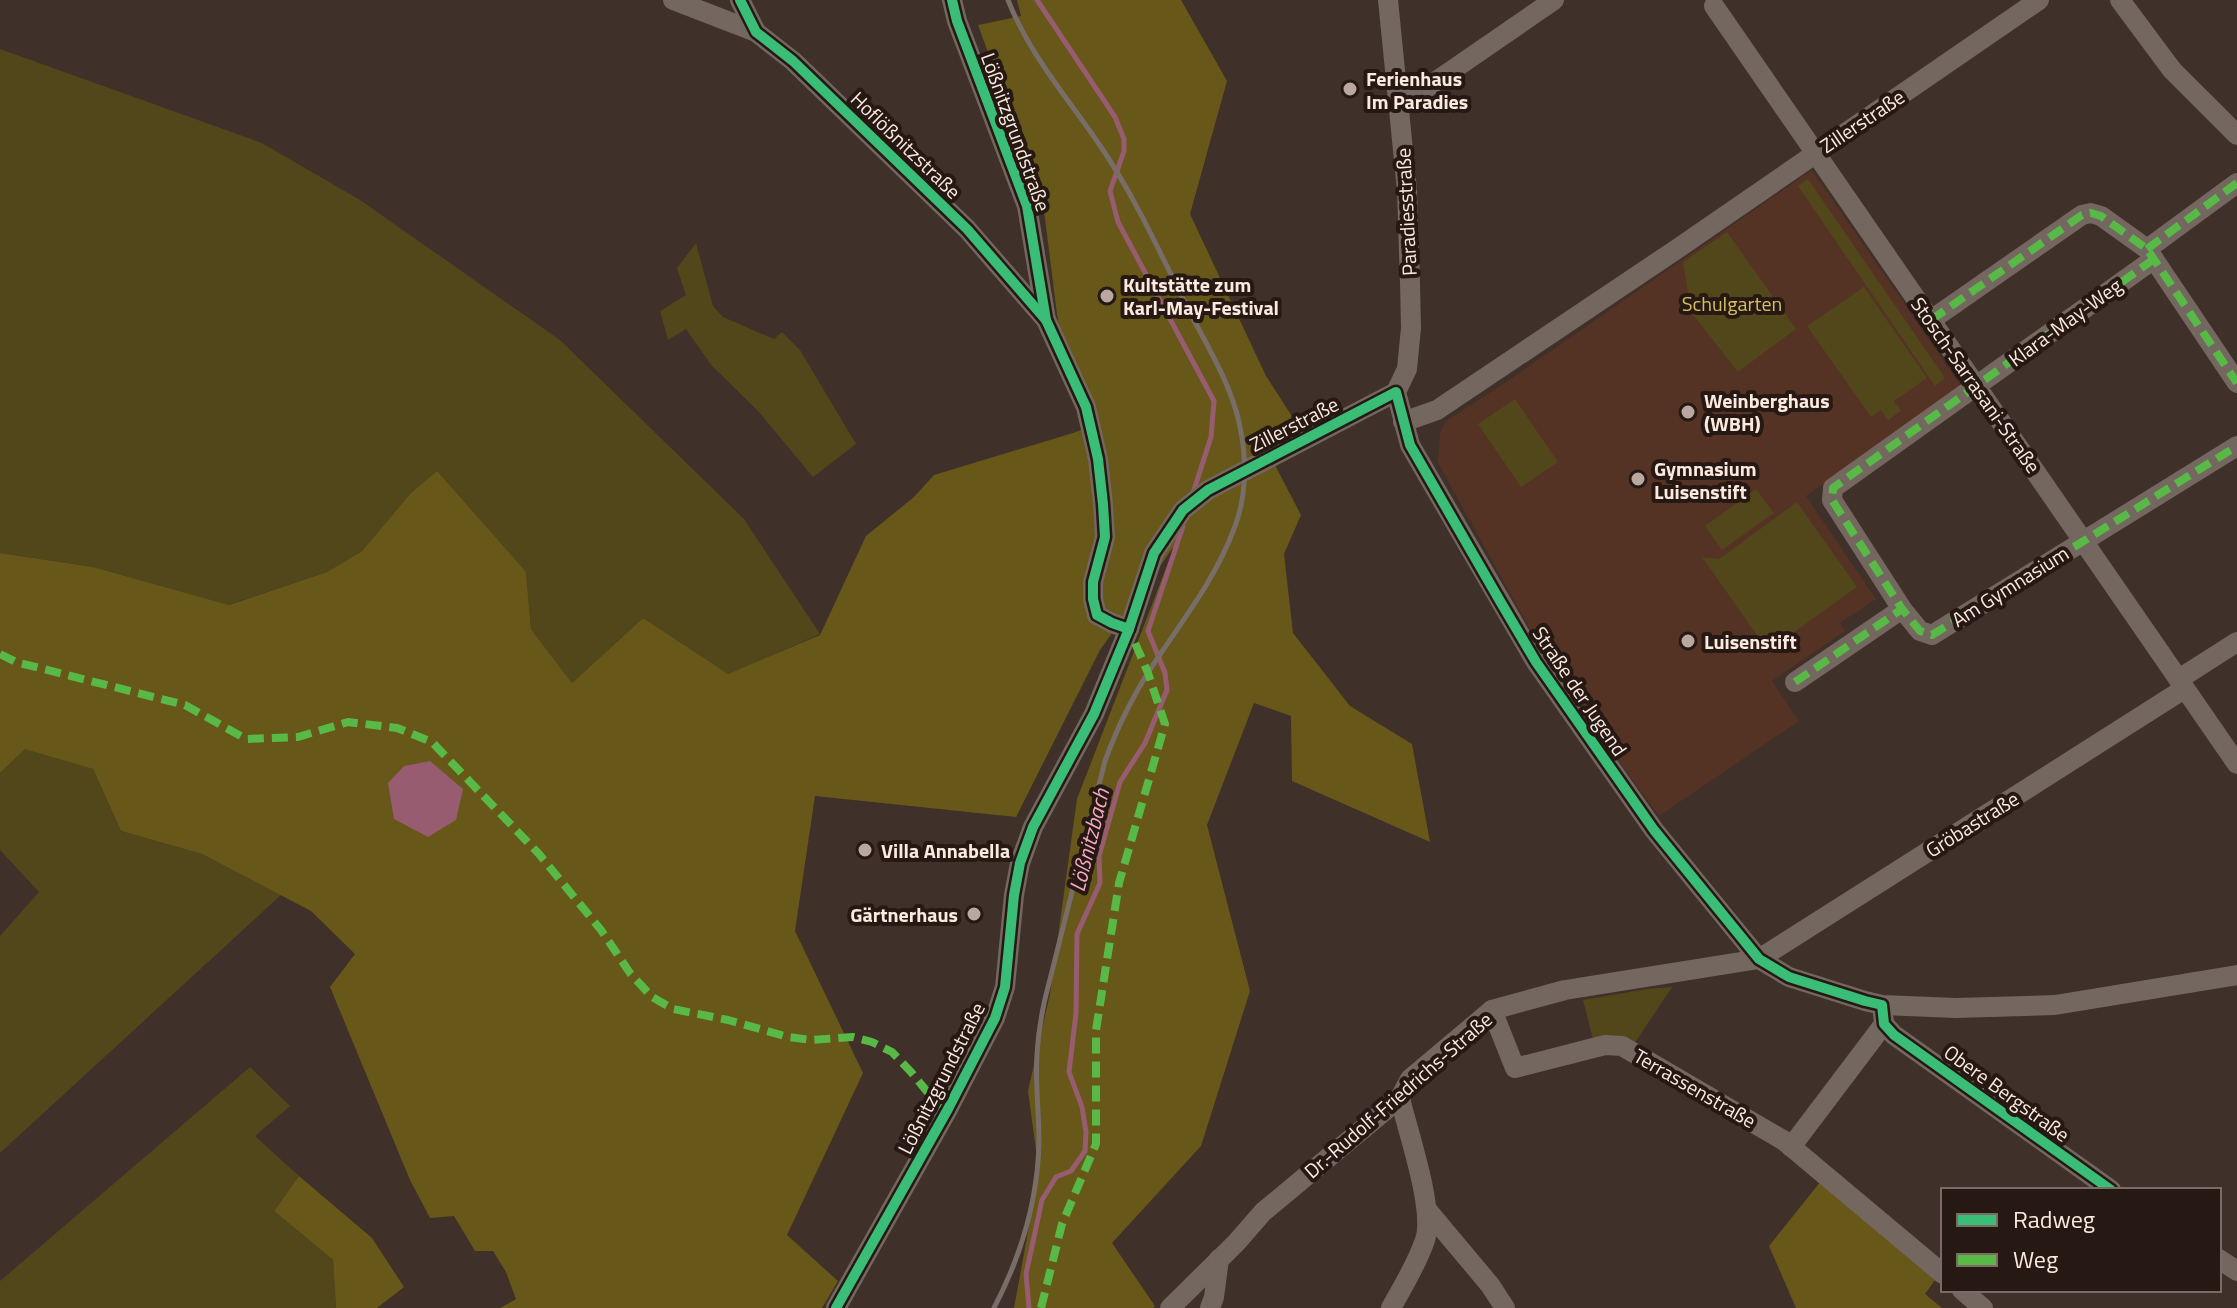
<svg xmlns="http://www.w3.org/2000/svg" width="2237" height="1308" font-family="'Titillium Web',sans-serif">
  <rect width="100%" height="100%" fill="#3f3029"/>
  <path fill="#543324" d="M 1812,170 L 1961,386 L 1806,496 L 1876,599 L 1840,623 L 1845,631 L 1772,681 L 1799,721 L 1659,816 L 1585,715 L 1535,638 L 1438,463 L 1440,433 L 1446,421 L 1506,382 Z"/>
  <g fill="#52461b">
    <path d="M 0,49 L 262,143 L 360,200 L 560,340 L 744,519 L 820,634 L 728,675 L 643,618 L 572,683 L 531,629 L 526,572 L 410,494 L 362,551 L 327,572 L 228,605 L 93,567 L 0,553 Z"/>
    <path d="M 1808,179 L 1945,378 L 1935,386 L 1798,186 Z"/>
    <path d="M 1727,232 L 1796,329 L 1738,372 L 1691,312 L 1683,262 Z"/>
    <path d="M 696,243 L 713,306 L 723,317 L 774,339 L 782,332 L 800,350 L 856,444 L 813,477 L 758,411 L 712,366 L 686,329 L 668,340 L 660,311 L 686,295 L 677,268 Z"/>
    <path d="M 1864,287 L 1927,378 L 1894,401 L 1901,411 L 1888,420 L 1881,410 L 1871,417 L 1807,326 Z"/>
    <path d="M 1515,399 L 1558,462 L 1521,487 L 1478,424 Z"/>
    <path d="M 1756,489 L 1774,513 L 1722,550 L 1705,526 Z"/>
    <path d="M 1797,502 L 1857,587 L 1768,651 L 1702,557 L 1719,559 Z"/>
    <path d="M 25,748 L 93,769 L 121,831 L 202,854 L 281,895 L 0,1153 L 0,936 L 39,892 L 0,850 L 0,773 Z"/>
    <path d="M 1672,987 L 1632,1047 L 1594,1043 L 1583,1000 L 1647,989 Z"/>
    <path d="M 250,1067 L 290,1106 L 255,1136 L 299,1176 L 274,1211 L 333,1260 L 336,1308 L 0,1308 L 0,1281 Z"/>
  </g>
  <g fill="#675719">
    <path d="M 1017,0 L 1181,0 L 1227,81 L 1190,214 L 1266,376 L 1301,430 L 1262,440 L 1301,515 L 1284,554 L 1293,633 L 1350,706 L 1412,744 L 1430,842 L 1292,781 L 1291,716 L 1254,703 L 1207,825 L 1250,991 L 1201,1146 L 1112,1243 L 1155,1306 L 1153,1308 L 1014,1308 L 1039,1172 L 1028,1091 L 1050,994 L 1077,799 L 1175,545 L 1100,650 L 1016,817 L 815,796 L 795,931 L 863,1073 L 787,1235 L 838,1281 L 822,1308 L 500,1308 L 516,1299 L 506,1272 L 493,1251 L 475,1251 L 454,1216 L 430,1218 L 410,1180 L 330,987 L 355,954 L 311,911 L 202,854 L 121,831 L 93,769 L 25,749 L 0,773 L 0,553 L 93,567 L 229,605 L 327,572 L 362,551 L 410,494 L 437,471 L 526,572 L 531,629 L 572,683 L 643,618 L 728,674 L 820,635 L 866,536 L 914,497 L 934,475 L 1073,433 L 1100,423 L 1059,330 L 1043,203 L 978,25 L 1021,16 Z"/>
    <path d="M 299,1176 L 372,1238 L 404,1287 L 377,1308 L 336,1308 L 333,1260 L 274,1211 Z"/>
    <path d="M 1821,1181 L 1935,1280 L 1925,1294 L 1942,1308 L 1796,1308 L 1769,1246 Z"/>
  </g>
  <path fill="#985c70" d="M 430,761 L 463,789 L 456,820 L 428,837 L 394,819 L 388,783 L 404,766 Z"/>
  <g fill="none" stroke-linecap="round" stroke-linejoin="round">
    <g stroke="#985c70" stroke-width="5">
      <path d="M 1037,0 L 1115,117 L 1124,139 L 1124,151 L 1110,191 L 1118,222 L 1214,401 L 1211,437 L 1193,493"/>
      <path d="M 1029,1308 L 1026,1274 L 1042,1200 L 1056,1177 L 1071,1171 L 1085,1151 L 1086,1132 L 1082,1107 L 1069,1072 L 1076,1013 L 1077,934 L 1100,883 L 1099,856 L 1120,782 L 1145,743 L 1167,690 L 1165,673 L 1148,631 L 1183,526"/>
    </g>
    <g stroke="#736760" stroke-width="20">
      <path d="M 673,0 L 756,32"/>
      <path d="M 740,0 L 756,32 L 793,61 L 967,229 L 1046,320"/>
      <path d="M 952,0 L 957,21 L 1027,206 L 1046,320 L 1086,407 L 1098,459 L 1103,504 L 1105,537 L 1093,582 L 1093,599 L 1097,615 L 1112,623 L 1129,629"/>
      <path d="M 1388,0 L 1407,190 L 1410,283 L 1411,328 L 1407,369 L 1396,392 L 1410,445 L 1536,662 L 1654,830 L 1759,959"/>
      <path d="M 2120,0 L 2172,70 L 2237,135"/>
      <path d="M 1714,6 L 2237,764"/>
      <path d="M 1398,104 L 1406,102 L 1554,0"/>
      <path d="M 2147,249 L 2237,183"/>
      <path d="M 2154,259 L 1833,488 L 1832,500 L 1902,609 L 1920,631 L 1932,635 L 2237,446"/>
      <path d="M 1931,320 L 2082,215 L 2091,213 L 2101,216 L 2147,249 L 2237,383"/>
      <path d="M 1403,422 L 1437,410 L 1674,251 L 2039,0"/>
      <path d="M 2179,679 L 2237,642"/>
      <path d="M 1795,682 L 1902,609"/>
      <path d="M 1759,959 L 2184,689"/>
      <path d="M 1492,1010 L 1515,1068 L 1605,1045 L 1622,1046 L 1783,1140 L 1943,1274"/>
      <path d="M 1884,1024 L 1894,1035 L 2111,1190"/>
      <path d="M 1791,1147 L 1884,1024 L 1883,1013"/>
      <path d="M 1428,1211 L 1490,1285 L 1505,1308"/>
      <path d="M 2219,1259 L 2237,1271"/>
      <path d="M 1962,1290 L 1983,1308"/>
      <path d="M 836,1308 L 948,1109 L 995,1018 L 1005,987 L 1014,895 L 1020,863 L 1033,827 L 1094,714 L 1129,629 L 1154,553 L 1183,510 L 1208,490 L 1396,392"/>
      <path d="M 1170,1308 L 1236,1243 L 1263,1212 L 1400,1098 L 1410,1079 L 1492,1010 L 1565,990 L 1759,959 L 1789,977 L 1865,1001 L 1882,1005 L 1956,1008 L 2055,1005 L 2237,975"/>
      <path d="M 1210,1308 L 1214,1297 L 1219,1259"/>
      <path d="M 1391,1308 C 1403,1286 1417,1264 1425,1240 C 1435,1209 1408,1133 1400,1098"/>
    </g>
    <path stroke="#796d68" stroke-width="5" d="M 994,1308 C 1021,1256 1038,1200 1039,1141 C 1039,1112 1035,1083 1037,1054 C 1038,1036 1041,1017 1045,999 L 1105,761 C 1118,725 1136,690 1157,659 C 1185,617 1216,577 1234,529 C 1247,496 1247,457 1239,422 C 1230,382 1206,344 1187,307 C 1160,253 1135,197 1101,147 C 1068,98 1030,56 1008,0"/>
    <g stroke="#58b947" stroke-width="8" stroke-dasharray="16 8" stroke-linecap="butt">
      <path d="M 2147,249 L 2237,183"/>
      <path d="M 2154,259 L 1833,488 L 1832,500 L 1902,609 L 1920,631 L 1932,635 L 2237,446"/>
      <path d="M 1931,320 L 2082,215 L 2091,213 L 2101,216 L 2147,249 L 2237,383"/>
      <path d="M 0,654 L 16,662 L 185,705 L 246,739 L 298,737 L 348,722 L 397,728 L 432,742 L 539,854 L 601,930 L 630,973 L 652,997 L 673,1009 L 728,1020 L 788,1037 L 811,1040 L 853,1037 L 872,1042 L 892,1052 L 911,1072 L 934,1100 L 948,1109"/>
      <path d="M 1795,682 L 1902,609"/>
      <path d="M 1041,1308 L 1062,1224 L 1096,1144 L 1096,1030 L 1119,883 L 1165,724 L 1148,673 L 1129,629"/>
    </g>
    <defs>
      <g id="cycleway">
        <path d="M 740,0 L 756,32 L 793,61 L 967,229 L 1046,320"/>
        <path d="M 952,0 L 957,21 L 1027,206 L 1046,320 L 1086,407 L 1098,459 L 1103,504 L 1105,537 L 1093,582 L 1093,599 L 1097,615 L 1112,623 L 1129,629"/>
        <path d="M 836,1308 L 948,1109 L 995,1018 L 1005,987 L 1014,895 L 1020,863 L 1033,827 L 1094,714 L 1129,629 L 1154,553 L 1183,510 L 1208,490 L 1396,392 L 1410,445 L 1500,601 L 1536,662 L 1654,830 L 1759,959 L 1789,977 L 1865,1001 L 1882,1005 L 1884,1024 L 1894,1035 L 2111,1190"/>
      </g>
    </defs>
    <use href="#cycleway" stroke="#261913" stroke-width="15"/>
    <use href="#cycleway" stroke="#3abd76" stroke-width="10"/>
  </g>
  <g fill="#baa8a0" stroke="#261913" stroke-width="3">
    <circle cx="1350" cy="89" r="8"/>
    <circle cx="1107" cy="296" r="8"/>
    <circle cx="1688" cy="412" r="8"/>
    <circle cx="1638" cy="479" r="8"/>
    <circle cx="1688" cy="641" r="8"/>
    <circle cx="865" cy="850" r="8"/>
    <circle cx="974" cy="914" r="8"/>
  </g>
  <g text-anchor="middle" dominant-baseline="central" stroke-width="8" stroke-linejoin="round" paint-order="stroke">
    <g font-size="20" font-weight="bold" fill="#fce9e0" stroke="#261913" text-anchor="start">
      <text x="1366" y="78">Ferienhaus<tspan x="1366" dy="23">Im Paradies</tspan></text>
      <text x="1123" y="284">Kultstätte zum<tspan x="1123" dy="23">Karl-May-Festival</tspan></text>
      <text x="1704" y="400">Weinberghaus<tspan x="1704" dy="23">(WBH)</tspan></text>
      <text x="1654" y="468">Gymnasium<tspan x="1654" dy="23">Luisenstift</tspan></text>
      <text x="1704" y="641">Luisenstift</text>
      <text x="881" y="850">Villa Annabella</text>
      <text x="958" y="914" text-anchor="end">Gärtnerhaus</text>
    </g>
    <g font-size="20" fill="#fce9e0" stroke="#261913">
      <text transform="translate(1862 121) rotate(-34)">Zillerstraße</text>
      <text transform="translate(1016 132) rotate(70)">Lößnitzgrundstraße</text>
      <text transform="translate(906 145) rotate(44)">Hoflößnitzstraße</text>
      <text transform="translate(1406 212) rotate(-93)">Paradiesstraße</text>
      <text transform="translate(2065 322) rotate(-36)">Klara-May-Weg</text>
      <text transform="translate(1976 385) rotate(55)">Stosch-Sarrasani-Straße</text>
      <text transform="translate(1294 424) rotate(-27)">Zillerstraße</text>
      <text transform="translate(2010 586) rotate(-32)">Am Gymnasium</text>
      <text transform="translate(1580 691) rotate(56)">Straße der Jugend</text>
      <text transform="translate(1972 824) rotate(-32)">Gröbastraße</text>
      <text transform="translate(941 1078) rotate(-63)">Lößnitzgrundstraße</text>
      <text transform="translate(1695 1088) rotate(30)">Terrassenstraße</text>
      <text transform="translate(2007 1093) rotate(36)">Obere Bergstraße</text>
      <text transform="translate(1398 1095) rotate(-41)">Dr.-Rudolf-Friedrichs-Straße</text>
    </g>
    <g font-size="20" fill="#d6bf5f" stroke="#261913">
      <text x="1732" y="303">Schulgarten</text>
    </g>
    <g font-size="22" font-style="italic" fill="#f5a8c2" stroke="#261913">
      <text transform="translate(1089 840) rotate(-76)">Lößnitzbach</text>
    </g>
  </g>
  <rect x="1941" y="1188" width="280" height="104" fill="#261913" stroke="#7c6c65" stroke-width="2"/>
  <rect x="1957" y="1214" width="40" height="12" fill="#3abd76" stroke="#7c6c65" stroke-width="2"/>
  <text x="2013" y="1228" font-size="24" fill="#fce9e0">Radweg</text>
  <rect x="1957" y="1254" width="40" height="12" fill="#58b947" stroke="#7c6c65" stroke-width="2"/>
  <text x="2013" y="1268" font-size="24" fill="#fce9e0">Weg</text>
</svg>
